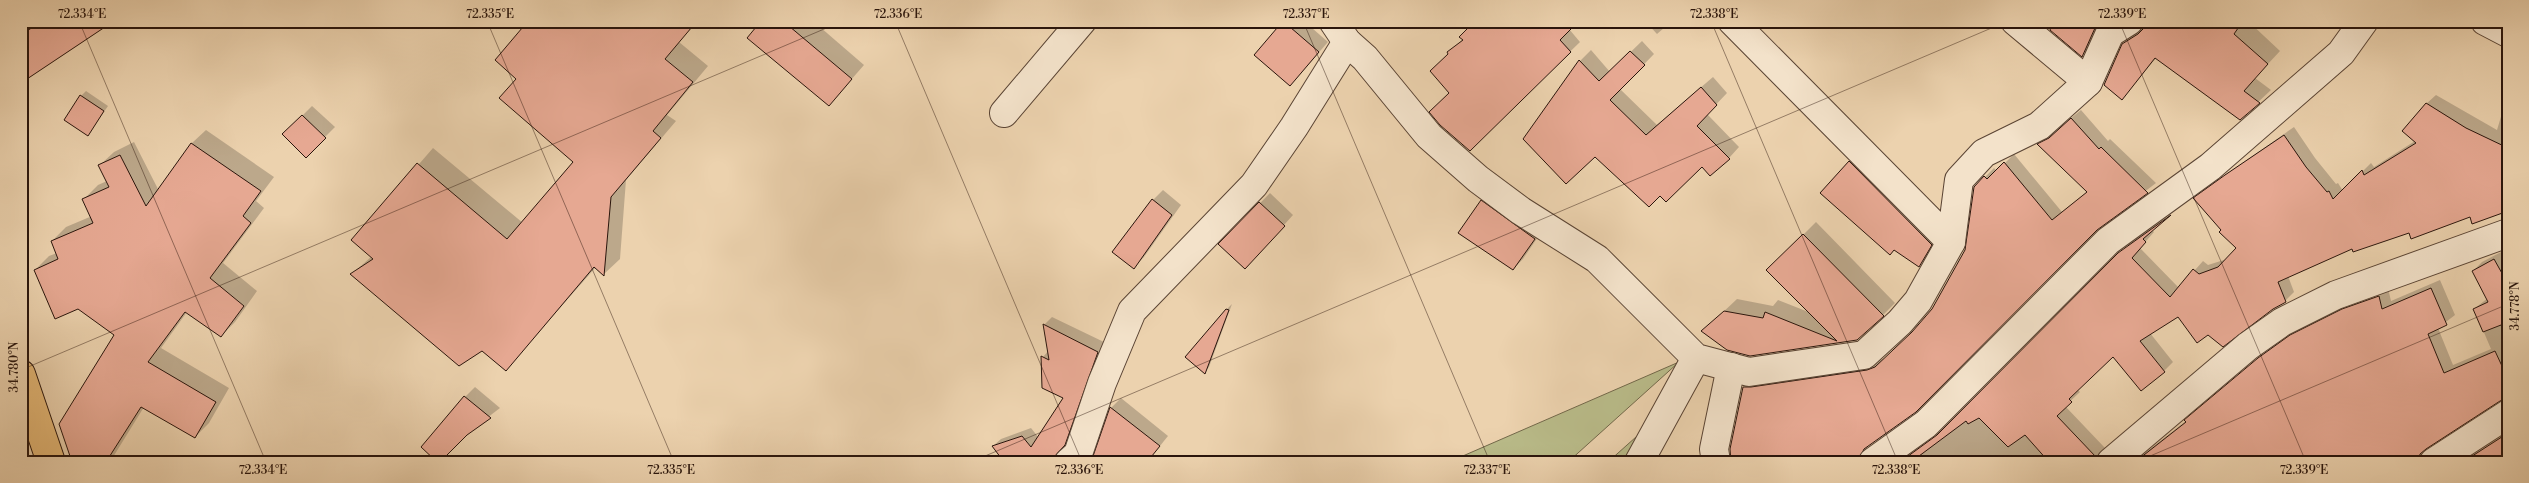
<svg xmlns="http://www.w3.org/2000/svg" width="2529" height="483" font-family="'Libre Bodoni',serif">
  <rect width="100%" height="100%" fill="#ecd2ae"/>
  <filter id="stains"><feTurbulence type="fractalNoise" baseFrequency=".004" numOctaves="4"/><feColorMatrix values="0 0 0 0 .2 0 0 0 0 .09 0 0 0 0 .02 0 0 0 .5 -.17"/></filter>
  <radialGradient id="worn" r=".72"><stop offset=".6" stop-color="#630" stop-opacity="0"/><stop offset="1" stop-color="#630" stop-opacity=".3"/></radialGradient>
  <g fill="#b9bb89" stroke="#72684a">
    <path d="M 1679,362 L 1568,462 L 1449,462 Z"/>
    <path d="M 1655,420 L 1632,462 L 1608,462 Z"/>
  </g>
  <g fill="#0003">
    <path d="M 39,21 L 112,21 L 27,78 L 29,80 L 21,88 L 21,33 Z"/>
    <path d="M 530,21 L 698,21 L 679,42 L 708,66 L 667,115 L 676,121 L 626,180 L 620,259 L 604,274 L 596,267 L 506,369 L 482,349 L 352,274 L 372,256 L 353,240 L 433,148 L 523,223 L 575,161 L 518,79 Z"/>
    <path d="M 762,21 L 813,21 L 864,65 L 829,105 Z"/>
    <path d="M 1285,21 L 1304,21 L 1328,42 L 1300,74 L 1256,55 Z"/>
    <path d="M 1645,21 L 1672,21 L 1657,34 Z"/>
    <path d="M 2048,21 L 2103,21 L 2092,45 L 2082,55 Z"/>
    <path d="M 2145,21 L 2248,21 L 2280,51 L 2255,78 L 2271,90 L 2240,119 L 2157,57 L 2122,98 L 2123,44 L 2144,26 Z"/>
    <path d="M 1569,29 L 1580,42 L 1470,149 L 1451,92 L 1449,52 L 1463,39 Z"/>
    <path d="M 1642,41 L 1654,54 L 1620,89 L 1657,125 L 1713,77 L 1727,93 L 1707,114 L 1739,147 L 1729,158 L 1702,165 L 1660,194 L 1595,155 L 1525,139 L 1580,61 L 1591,50 L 1610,72 Z"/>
    <path d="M 86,91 L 108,106 L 92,129 L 81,96 Z"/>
    <path d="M 2508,93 L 2508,201 L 2471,216 L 2353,247 L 2288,276 L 2294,292 L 2285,301 L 2179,316 L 2150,333 L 2173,362 L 2164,371 L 2113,355 L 2077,389 L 2080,392 L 2065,406 L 2105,448 L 2104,456 L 2107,462 L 2069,462 L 2061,452 L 2048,462 L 1898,462 L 1947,426 L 2129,244 L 2168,216 L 2152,230 L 2154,232 L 2140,248 L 2179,288 L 2203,261 L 2208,265 L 2227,259 L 2237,248 L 2195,198 L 2204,190 L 2294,127 L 2315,158 L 2336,184 L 2338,183 L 2343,191 L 2371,163 L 2374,167 L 2415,141 L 2426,104 L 2436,95 L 2497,130 Z"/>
    <path d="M 312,106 L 335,127 L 306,156 L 284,134 Z"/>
    <path d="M 2081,110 L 2108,141 L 2110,139 L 2156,183 L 2096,229 L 1867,446 L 1866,454 L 1869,462 L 1746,462 L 1744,387 L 1753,378 L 1876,362 L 1885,358 L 1915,331 L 1933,309 L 1967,247 L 1985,177 L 1994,168 L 1997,171 L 2014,154 L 2062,212 L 2088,191 L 2039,144 Z"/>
    <path d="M 206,130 L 274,177 L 256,201 L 264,208 L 223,263 L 257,291 L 235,322 L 221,336 L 187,312 L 161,348 L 229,388 L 209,423 L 195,437 L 144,407 L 110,462 L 73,462 L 116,335 L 35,270 L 49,256 L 57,253 L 52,241 L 66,227 L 92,216 L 84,199 L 98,185 L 107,181 L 100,165 L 114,152 L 134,142 L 159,191 L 192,143 Z"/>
    <path d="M 1860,152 L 1941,234 L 1929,256 L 1919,265 L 1850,162 Z"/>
    <path d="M 1163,190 L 1181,205 L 1144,257 L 1134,267 L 1153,200 Z"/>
    <path d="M 1491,191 L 1544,228 L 1523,259 L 1513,269 L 1482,201 Z"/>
    <path d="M 1270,193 L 1293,215 L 1255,257 L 1220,244 Z"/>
    <path d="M 1816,222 L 1895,303 L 1883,315 L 1856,339 L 1750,355 L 1703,331 L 1737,299 L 1773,306 L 1778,300 L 1811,313 L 1768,270 Z"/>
    <path d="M 2503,251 L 2508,259 L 2508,397 L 2499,400 L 2428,446 L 2427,453 L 2430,462 L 2133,462 L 2186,421 L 2268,350 L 2300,327 L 2352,301 L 2388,288 L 2391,301 L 2440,280 L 2455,315 L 2438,328 L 2453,365 L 2491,349 L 2474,309 L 2488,298 L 2473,271 L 2482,262 Z"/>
    <path d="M 1232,304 L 1209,367 L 1205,372 L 1227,309 Z"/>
    <path d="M 1052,317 L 1106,343 L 1072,436 L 1062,447 L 1062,457 L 1057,462 L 993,446 L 1001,439 L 1031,428 L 1039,438 L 1064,397 L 1043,387 L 1043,357 L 1049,350 L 1044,325 Z"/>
    <path d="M 475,387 L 500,408 L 466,434 L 465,397 Z"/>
    <path d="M 1121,398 L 1168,436 L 1147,462 L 1094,460 L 1112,407 Z"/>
    <path d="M 2508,431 L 2508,462 L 2460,462 Z"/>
  </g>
  <g fill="#e6a892" stroke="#2a150c">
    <path d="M 42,21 L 114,21 L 21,83 L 21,35 Z"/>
    <path d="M 528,21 L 697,21 L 665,59 L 693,82 L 653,131 L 661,138 L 611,197 L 604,276 L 594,267 L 506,371 L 482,351 L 459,366 L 350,274 L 373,259 L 351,240 L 417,163 L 507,239 L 573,162 L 499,98 L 516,79 L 495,60 Z"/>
    <path d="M 761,21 L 783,21 L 852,79 L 829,106 L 747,38 Z"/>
    <path d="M 1283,21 L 1319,52 L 1290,86 L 1254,55 Z"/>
    <path d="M 1475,21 L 1579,21 L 1560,40 L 1571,52 L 1470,151 L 1440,125 L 1429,112 L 1449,93 L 1430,71 L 1448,54 L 1447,52 L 1463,40 L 1459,37 Z"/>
    <path d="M 2053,21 L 2085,21 L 2095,28 L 2082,57 L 2050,30 Z"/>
    <path d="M 2144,21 L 2243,21 L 2234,34 L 2268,64 L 2244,91 L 2260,103 L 2240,120 L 2155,58 L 2122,100 L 2104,85 L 2122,44 L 2138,34 L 2143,29 Z"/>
    <path d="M 1630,51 L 1645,65 L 1610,100 L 1646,135 L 1701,87 L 1717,105 L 1697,126 L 1730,159 L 1710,176 L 1702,167 L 1666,202 L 1660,196 L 1649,207 L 1595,157 L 1566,184 L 1523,139 L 1579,60 L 1599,81 Z"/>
    <path d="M 80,95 L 104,111 L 88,136 L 64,120 Z"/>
    <path d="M 2426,103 L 2466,128 L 2508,148 L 2508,211 L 2472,224 L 2470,217 L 2411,239 L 2409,233 L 2353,252 L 2352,249 L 2278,282 L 2286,302 L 2273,309 L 2223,347 L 2208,335 L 2197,343 L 2178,317 L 2140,341 L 2165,372 L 2141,391 L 2113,357 L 2069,399 L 2072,402 L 2057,416 L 2096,457 L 2096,462 L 2049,462 L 2025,435 L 2008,447 L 1979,418 L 1968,424 L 1966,421 L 1911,462 L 1900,462 L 1937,435 L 2118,253 L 2171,215 L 2143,239 L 2146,242 L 2132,258 L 2170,297 L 2193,269 L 2199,274 L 2218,267 L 2236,248 L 2219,232 L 2221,230 L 2193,198 L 2225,175 L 2284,135 L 2306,167 L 2327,192 L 2329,191 L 2333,199 L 2362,170 L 2364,175 L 2416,143 L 2402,131 Z"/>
    <path d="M 302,115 L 326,138 L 306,158 L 282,134 Z"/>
    <path d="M 2071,118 L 2099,149 L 2101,147 L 2148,193 L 2097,230 L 1916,412 L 1864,449 L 1858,462 L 1731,462 L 1730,449 L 1743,387 L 1751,387 L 1867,370 L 1875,367 L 1912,332 L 1932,309 L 1965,250 L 1974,187 L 1984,176 L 1987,179 L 2004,162 L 2052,220 L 2087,192 L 2037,144 L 2049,138 Z"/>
    <path d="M 191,143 L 261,191 L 243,216 L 251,223 L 210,278 L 244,306 L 221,337 L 185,312 L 148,362 L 216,402 L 195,438 L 141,407 L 106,462 L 72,462 L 59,424 L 114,335 L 78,309 L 55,319 L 34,270 L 58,259 L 51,241 L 93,223 L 82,199 L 109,187 L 98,165 L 120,155 L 146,206 Z"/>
    <path d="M 1849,161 L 1932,245 L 1919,267 L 1894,250 L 1890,255 L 1820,193 Z"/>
    <path d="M 1152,199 L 1172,215 L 1134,269 L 1112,252 Z"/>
    <path d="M 1481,200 L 1535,239 L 1513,270 L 1458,233 Z"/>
    <path d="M 1259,202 L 1285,226 L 1245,269 L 1218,244 Z"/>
    <path d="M 1803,234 L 1884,316 L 1857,340 L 1750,356 L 1727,350 L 1701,331 L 1724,311 L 1763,318 L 1765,312 L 1837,341 L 1766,270 Z"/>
    <path d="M 2494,259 L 2508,284 L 2508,338 L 2501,325 L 2483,332 L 2473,309 L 2488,302 L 2472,271 Z"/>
    <path d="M 2431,288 L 2447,325 L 2428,334 L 2444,373 L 2495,351 L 2508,379 L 2508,398 L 2500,401 L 2426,449 L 2420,454 L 2419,462 L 2135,462 L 2186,422 L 2184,420 L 2258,358 L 2290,335 L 2342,309 L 2379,296 L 2382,309 Z"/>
    <path d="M 1226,309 L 1229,310 L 1205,374 L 1185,357 Z"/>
    <path d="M 1043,324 L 1098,352 L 1065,445 L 1054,457 L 1054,462 L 1004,462 L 992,446 L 1022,436 L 1031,447 L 1063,398 L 1042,388 L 1041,356 L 1049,360 Z"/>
    <path d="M 464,396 L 491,418 L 467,435 L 440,462 L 437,462 L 421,447 Z"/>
    <path d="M 1110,407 L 1160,446 L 1147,462 L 1091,462 Z"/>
    <path d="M 2508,433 L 2508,462 L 2463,462 Z"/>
  </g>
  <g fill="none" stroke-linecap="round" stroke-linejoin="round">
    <defs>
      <g id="minor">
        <path d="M 1333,21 L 1347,42 L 1365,58 L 1429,136 L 1478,179 L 1521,211 L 1597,259 L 1696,358 L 1749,372 L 1864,355 L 1900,322 L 1918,301 L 1951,242 L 1959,180 L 1984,153 L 2039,126 L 2088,82 L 2110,33 L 2129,21"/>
        <path d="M 1732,21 L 1951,242"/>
        <path d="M 2015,21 L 2088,82"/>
        <path d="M 2485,21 L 2508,33"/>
        <path d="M 1004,113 L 1082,21"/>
        <path d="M 1069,462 L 1078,454 L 1102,383 L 1132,311 L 1254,185 L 1294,127 L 1347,42"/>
        <path d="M 1639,462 L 1696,358"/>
        <path d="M 1716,462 L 1714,449 L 1731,367"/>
        <path d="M 1873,462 L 1926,424 L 2108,241 L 2210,167 L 2341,53 L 2364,21"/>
        <path d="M 2111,462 L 2248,346 L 2282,322 L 2336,295 L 2508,233"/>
        <path d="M 2434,462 L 2508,414"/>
      </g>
      <path id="highway" d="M 21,374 L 51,462"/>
    </defs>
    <use href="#minor" stroke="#5a4434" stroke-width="30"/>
    <use href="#highway" stroke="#2a150c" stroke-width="30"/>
    <use href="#minor" stroke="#f3e2ca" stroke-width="28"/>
    <use href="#highway" stroke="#e6b977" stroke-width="28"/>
  </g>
  <path fill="none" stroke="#2a150c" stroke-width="1" stroke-opacity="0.45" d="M 79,21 L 266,462M 487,21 L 674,462M 895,21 L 1082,462M 1303,21 L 1490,462M 1711,21 L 1898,462M 2119,21 L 2306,462M 21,370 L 843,21M 971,462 L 2008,21M 2136,462 L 2508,304"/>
  <rect width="2529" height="483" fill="none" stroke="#ecd2ae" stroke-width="55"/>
  <rect x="28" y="28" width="2474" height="428" fill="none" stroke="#2a150c" stroke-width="2"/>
  <g font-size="12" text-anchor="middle" fill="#2a150c">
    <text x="82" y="18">72.334°E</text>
    <text x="490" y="18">72.335°E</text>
    <text x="898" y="18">72.336°E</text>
    <text x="1306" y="18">72.337°E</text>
    <text x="1714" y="18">72.338°E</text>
    <text x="2122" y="18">72.339°E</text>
    <text transform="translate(2515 306) rotate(-90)" y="4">34.778°N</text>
    <text transform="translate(14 367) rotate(-90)" y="4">34.780°N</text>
    <text x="263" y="474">72.334°E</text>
    <text x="671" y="474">72.335°E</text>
    <text x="1079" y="474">72.336°E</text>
    <text x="1487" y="474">72.337°E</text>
    <text x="1896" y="474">72.338°E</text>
    <text x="2304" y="474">72.339°E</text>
  </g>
  <rect width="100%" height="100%" filter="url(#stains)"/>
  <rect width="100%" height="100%" fill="url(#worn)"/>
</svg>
